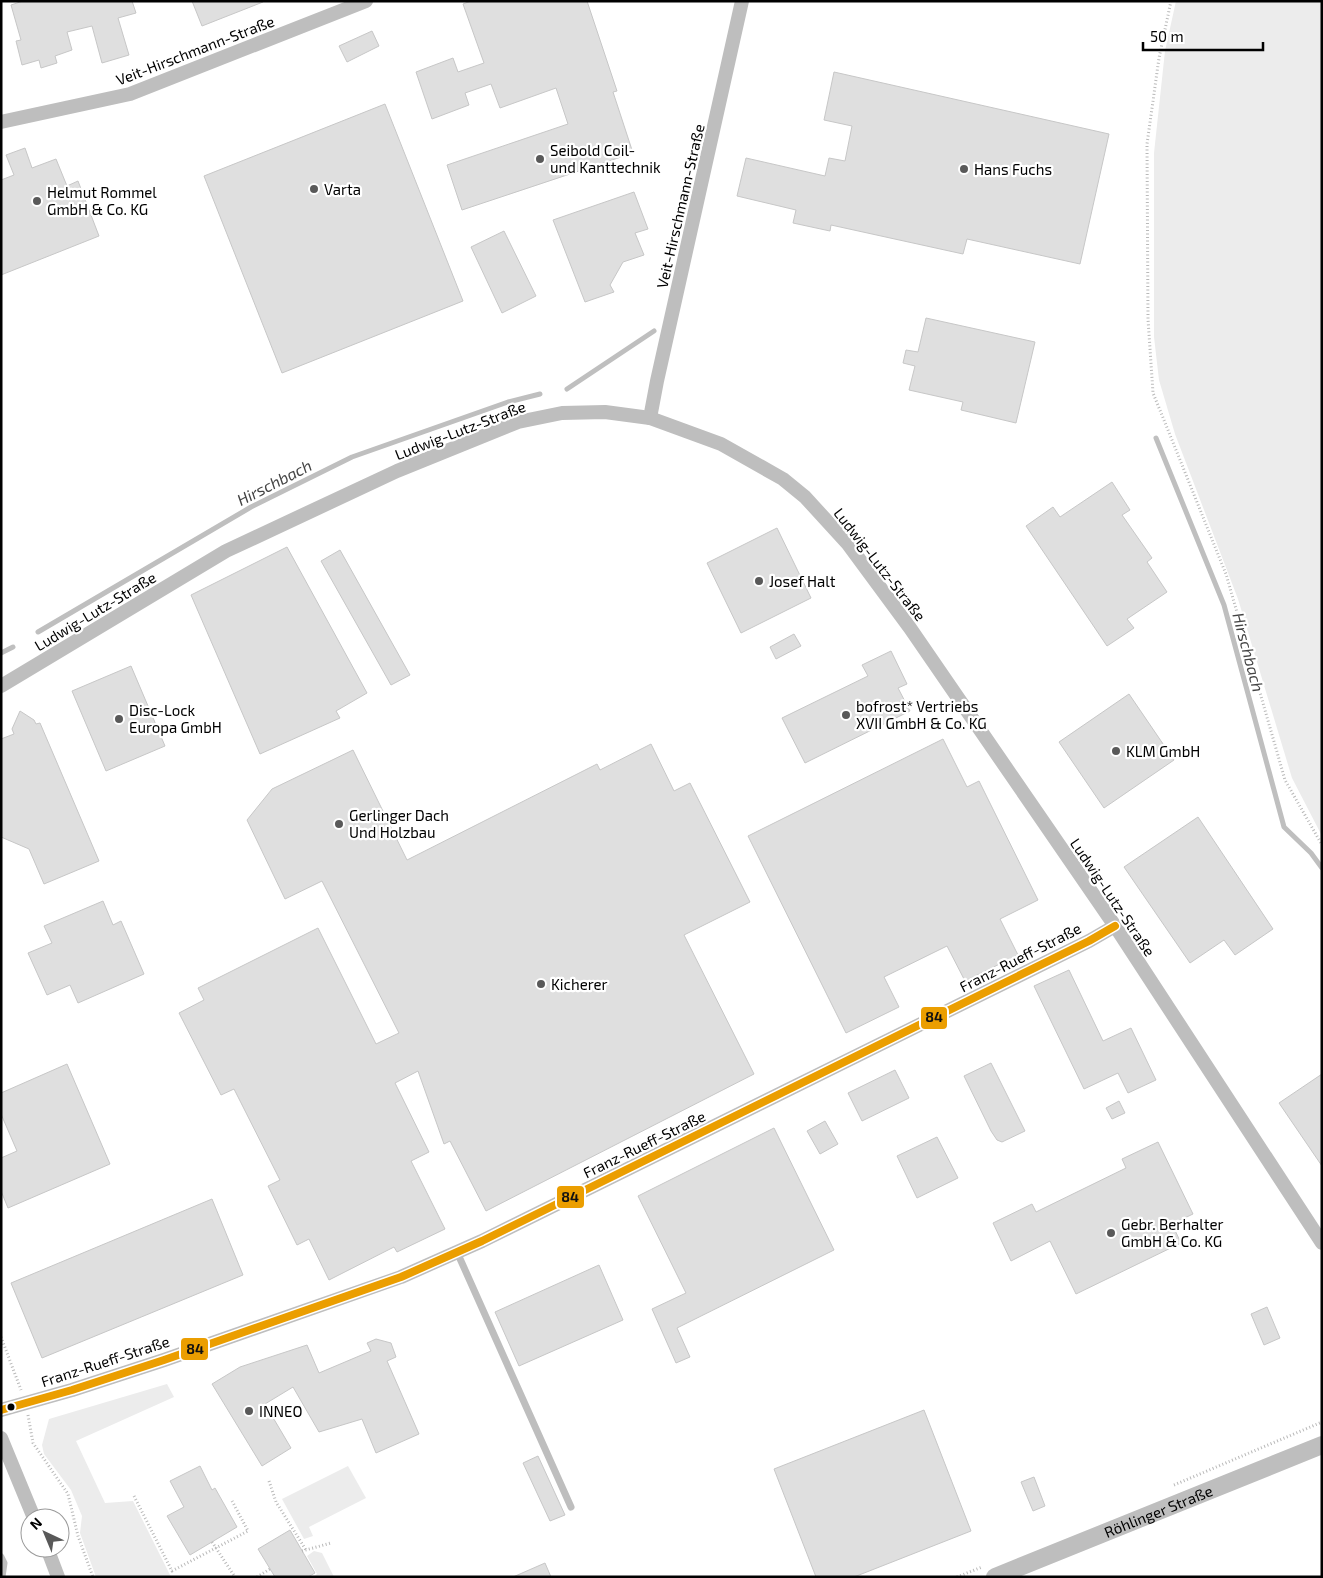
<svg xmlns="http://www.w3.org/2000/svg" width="1323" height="1578" font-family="'Exo 2',sans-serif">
  <rect width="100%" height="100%" fill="#fff"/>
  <g fill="#ececec">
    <path d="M 1176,1 L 1322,1 L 1322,836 L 1292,778 L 1238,599 L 1175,434 L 1159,380 L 1154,337 L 1154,153 L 1165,51 Z"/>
    <path d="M 167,1384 L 174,1397 L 76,1441 L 105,1503 L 133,1501 L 171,1577 L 96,1577 L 80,1533 L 82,1516 L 71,1490 L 44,1454 L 42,1445 L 49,1419 Z"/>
    <path d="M 348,1466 L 366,1498 L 309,1527 L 313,1536 L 304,1539 L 282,1499 Z"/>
    <path d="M 314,1551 L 322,1553 L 334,1577 L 313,1577 L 317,1574 L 307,1556 Z"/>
  </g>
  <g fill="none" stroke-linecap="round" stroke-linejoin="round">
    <g stroke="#bfbfbf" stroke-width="5">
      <path d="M 567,389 L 654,331"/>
      <path d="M 1156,438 L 1224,605 L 1284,827 L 1311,853 L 1322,868"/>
      <path d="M 38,632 L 251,507 L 352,457 L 508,402 L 540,394"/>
      <path d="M 1,653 L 13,647"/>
    </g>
  </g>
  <g fill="#dfdfdf" stroke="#c7c7c7">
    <path d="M 23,1 L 132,1 L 136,13 L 118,18 L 129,55 L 102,63 L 92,26 L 67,32 L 72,50 L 55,56 L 57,63 L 41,68 L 39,60 L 22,65 L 16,41 L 21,40 L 11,5 Z"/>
    <path d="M 192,1 L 263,1 L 263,2 L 202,26 Z"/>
    <path d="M 471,1 L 587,1 L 617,91 L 613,92 L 633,153 L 462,210 L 447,165 L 568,124 L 556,88 L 500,108 L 491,84 L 465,93 L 469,105 L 432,119 L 416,72 L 453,58 L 458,72 L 484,63 L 463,4 Z"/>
    <path d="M 372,31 L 379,46 L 347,62 L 339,46 Z"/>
    <path d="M 834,72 L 1109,134 L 1080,264 L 967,239 L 963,254 L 831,225 L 830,231 L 793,223 L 796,210 L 737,196 L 746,158 L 825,176 L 829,158 L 845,161 L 852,126 L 824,120 Z"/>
    <path d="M 385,104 L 463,301 L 282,373 L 204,176 Z"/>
    <path d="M 25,148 L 32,168 L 56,159 L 67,186 L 78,181 L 99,236 L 1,275 L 1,180 L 14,175 L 6,155 Z"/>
    <path d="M 634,192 L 648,229 L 635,233 L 644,255 L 623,262 L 610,285 L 614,292 L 585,302 L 553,220 Z"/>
    <path d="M 504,231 L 536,296 L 502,313 L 471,247 Z"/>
    <path d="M 926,318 L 1035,342 L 1016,423 L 961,410 L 963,402 L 909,390 L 915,366 L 903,363 L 906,350 L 918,352 Z"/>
    <path d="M 1112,482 L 1130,510 L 1122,515 L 1152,558 L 1147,562 L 1167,592 L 1127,619 L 1134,628 L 1107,646 L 1026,526 L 1053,507 L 1060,517 Z"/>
    <path d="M 777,528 L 811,598 L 741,633 L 707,563 Z"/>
    <path d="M 287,547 L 367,693 L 336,711 L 340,718 L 260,754 L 191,595 Z"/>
    <path d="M 340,550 L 410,675 L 391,685 L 321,561 Z"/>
    <path d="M 794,634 L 801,646 L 776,659 L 770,647 Z"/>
    <path d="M 891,651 L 907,684 L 898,688 L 910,711 L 805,763 L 782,718 L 868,676 L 862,665 Z"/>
    <path d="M 131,666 L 165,746 L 106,771 L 72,691 Z"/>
    <path d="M 1129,694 L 1174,760 L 1104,808 L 1059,742 Z"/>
    <path d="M 20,711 L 34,720 L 36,724 L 40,723 L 99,861 L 44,884 L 29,849 L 1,837 L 1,739 L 14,734 L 12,729 Z"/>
    <path d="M 943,739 L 967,787 L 979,781 L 1038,900 L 1000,919 L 1018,955 L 965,981 L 947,946 L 884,977 L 899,1007 L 846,1033 L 748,836 Z"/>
    <path d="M 651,744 L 674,791 L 690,783 L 750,902 L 684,935 L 754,1074 L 486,1211 L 450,1141 L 444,1144 L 418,1071 L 395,1083 L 429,1152 L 411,1161 L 445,1229 L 397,1252 L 394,1247 L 329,1280 L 309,1239 L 297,1245 L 268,1186 L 280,1180 L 234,1089 L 221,1095 L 179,1013 L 204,1000 L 198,988 L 318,928 L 376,1044 L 399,1033 L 322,881 L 285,899 L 247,820 L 272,789 L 353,750 L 407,860 L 597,764 L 600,770 Z"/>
    <path d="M 1198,817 L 1273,929 L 1235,955 L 1224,940 L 1190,963 L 1124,867 Z"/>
    <path d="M 103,901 L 113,925 L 121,921 L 144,974 L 78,1003 L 70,985 L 47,995 L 28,953 L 52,943 L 44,926 Z"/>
    <path d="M 1069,970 L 1103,1041 L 1131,1028 L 1156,1080 L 1128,1093 L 1118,1073 L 1084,1089 L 1034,986 Z"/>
    <path d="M 991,1063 L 1025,1131 L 1002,1142 L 997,1140 L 991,1131 L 964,1076 Z"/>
    <path d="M 67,1064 L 110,1164 L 8,1208 L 1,1191 L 1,1158 L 17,1151 L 1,1114 L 1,1093 Z"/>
    <path d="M 895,1070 L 909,1098 L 862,1121 L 848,1093 Z"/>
    <path d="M 1322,1074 L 1322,1166 L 1279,1103 Z"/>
    <path d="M 1119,1101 L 1125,1113 L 1112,1119 L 1106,1108 Z"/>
    <path d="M 825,1121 L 838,1144 L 820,1154 L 807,1131 Z"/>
    <path d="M 774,1128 L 834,1250 L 677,1328 L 690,1357 L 676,1363 L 652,1309 L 686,1293 L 638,1196 Z"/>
    <path d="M 937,1137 L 958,1178 L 917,1198 L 897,1156 Z"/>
    <path d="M 1158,1142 L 1193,1214 L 1172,1224 L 1181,1243 L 1076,1294 L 1050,1241 L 1011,1261 L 993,1223 L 1032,1204 L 1036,1212 L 1126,1168 L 1122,1159 Z"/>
    <path d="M 212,1199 L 243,1275 L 42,1358 L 11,1283 Z"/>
    <path d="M 599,1265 L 623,1320 L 519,1366 L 495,1312 Z"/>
    <path d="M 1267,1307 L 1280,1338 L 1264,1345 L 1251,1314 Z"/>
    <path d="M 376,1339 L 391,1343 L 396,1357 L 387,1361 L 419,1434 L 376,1453 L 362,1419 L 319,1432 L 293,1387 L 265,1404 L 291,1448 L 262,1466 L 212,1384 L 240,1367 L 307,1345 L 319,1373 L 371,1351 L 367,1343 Z"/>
    <path d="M 924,1410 L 971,1531 L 854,1577 L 816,1577 L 774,1469 Z"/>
    <path d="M 538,1456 L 565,1515 L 550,1521 L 523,1463 Z"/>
    <path d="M 200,1466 L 212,1490 L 215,1488 L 237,1527 L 190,1555 L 167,1516 L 184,1507 L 170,1481 Z"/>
    <path d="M 1034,1477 L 1045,1506 L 1033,1511 L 1021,1482 Z"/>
    <path d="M 290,1530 L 315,1573 L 308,1577 L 275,1577 L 258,1549 Z"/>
    <path d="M 545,1563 L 551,1577 L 513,1577 Z"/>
  </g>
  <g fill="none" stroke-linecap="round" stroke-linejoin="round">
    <g stroke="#b9b9b9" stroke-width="3" stroke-dasharray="1 2.5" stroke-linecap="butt">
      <path d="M 1171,1 L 1159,58 L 1147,144 L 1148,319 L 1153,393 L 1226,574 L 1285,780 L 1322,845"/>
      <path d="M 1,1337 L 21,1390"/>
      <path d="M 28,1415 L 33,1443 L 68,1494 L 78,1536 L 93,1577"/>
      <path d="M 269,1481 L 276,1502 L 306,1550"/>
      <path d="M 1174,1485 L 1322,1422"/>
      <path d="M 134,1496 L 172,1571 L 248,1531 L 231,1499"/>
      <path d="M 212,1542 L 235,1577"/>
      <path d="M 302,1551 L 331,1543"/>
      <path d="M 257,1577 L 270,1569"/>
      <path d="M 957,1577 L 982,1567"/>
    </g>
    <g stroke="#bebebe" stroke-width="7">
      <path d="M 457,1252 L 571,1507"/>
      <path d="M 1,1557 L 4,1563 L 2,1577"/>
    </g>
    <g stroke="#bebebe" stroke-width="14">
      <path d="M 1,122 L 130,94 L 366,1"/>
      <path d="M 650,418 L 657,381 L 742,1"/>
      <path d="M 1,686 L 226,551 L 397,471 L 518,422 L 562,413 L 605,412 L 650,418 L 721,444 L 783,479 L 805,497 L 848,544 L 910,628 L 1115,926 L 1322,1243"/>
      <path d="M 1,1410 L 72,1390 L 164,1360 L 401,1277 L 482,1241 L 1089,941 L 1115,926"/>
      <path d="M 1,1438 L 34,1518"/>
      <path d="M 47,1548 L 58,1577"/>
    </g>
    <path stroke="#bebebe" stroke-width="18" id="s1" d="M 995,1577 L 1322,1445"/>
    <defs>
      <path id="bus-1" d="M 1,1410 L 72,1390 L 164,1360 L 401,1277 L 482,1241 L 1089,941 L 1115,926"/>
    </defs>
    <use href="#bus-1" stroke="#fff" stroke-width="11"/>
    <use href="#bus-1" stroke="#eb9e00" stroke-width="8"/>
  </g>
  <g fill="#595959" stroke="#fff" stroke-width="2">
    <circle cx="540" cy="159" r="5"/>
    <circle cx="964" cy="169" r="5"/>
    <circle cx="314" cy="189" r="5"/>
    <circle cx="37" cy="201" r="5"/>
    <circle cx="759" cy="581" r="5"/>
    <circle cx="846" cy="715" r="5"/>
    <circle cx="119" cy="719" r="5"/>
    <circle cx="1116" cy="751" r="5"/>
    <circle cx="339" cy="824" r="5"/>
    <circle cx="541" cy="984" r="5"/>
    <circle cx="1111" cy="1233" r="5"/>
    <circle cx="249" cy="1411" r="5"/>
  </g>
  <circle fill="#000" stroke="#fff" stroke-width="2" cx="11" cy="1407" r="4.5"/>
  <g text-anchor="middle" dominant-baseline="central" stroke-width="4.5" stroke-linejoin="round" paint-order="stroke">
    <g font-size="15" fill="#000" stroke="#fff">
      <text transform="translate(195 50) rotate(-21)">Veit-Hirschmann-Straße</text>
      <text transform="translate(680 206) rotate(-77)">Veit-Hirschmann-Straße</text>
      <text transform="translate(460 430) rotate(-21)">Ludwig-Lutz-Straße</text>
      <text transform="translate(880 564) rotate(52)">Ludwig-Lutz-Straße</text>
      <text transform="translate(95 611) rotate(-31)">Ludwig-Lutz-Straße</text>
      <text transform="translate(1113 897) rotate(56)">Ludwig-Lutz-Straße</text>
      <text transform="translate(1020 957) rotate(-27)">Franz-Rueff-Straße</text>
      <text transform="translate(644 1144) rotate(-26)">Franz-Rueff-Straße</text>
      <text transform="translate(105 1361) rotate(-18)">Franz-Rueff-Straße</text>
      <text stroke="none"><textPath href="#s1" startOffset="176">Röhlinger Straße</textPath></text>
    </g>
    <g font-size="15" fill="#000" stroke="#fff" text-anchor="start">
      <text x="550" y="150">Seibold Coil-<tspan x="550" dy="17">und Kanttechnik</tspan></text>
      <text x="974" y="169">Hans Fuchs</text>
      <text x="324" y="189">Varta</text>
      <text x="47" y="192">Helmut Rommel<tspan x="47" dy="17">GmbH &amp; Co. KG</tspan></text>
      <text x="769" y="581">Josef Halt</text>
      <text x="856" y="706">bofrost* Vertriebs<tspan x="856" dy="17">XVII GmbH &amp; Co. KG</tspan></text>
      <text x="129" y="710">Disc-Lock<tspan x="129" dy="17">Europa GmbH</tspan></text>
      <text x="1126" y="751">KLM GmbH</text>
      <text x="349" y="815">Gerlinger Dach<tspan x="349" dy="17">Und Holzbau</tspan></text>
      <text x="551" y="984">Kicherer</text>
      <text x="1121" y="1224">Gebr. Berhalter<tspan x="1121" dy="17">GmbH &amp; Co. KG</tspan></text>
      <text x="259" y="1411">INNEO</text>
    </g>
    <g font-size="16" font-style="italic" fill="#444" stroke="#fff">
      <text transform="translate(274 482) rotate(-27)">Hirschbach</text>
      <text transform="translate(1249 652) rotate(75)">Hirschbach</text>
    </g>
  </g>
  <g stroke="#fff" stroke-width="2">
    <rect x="920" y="1006" width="28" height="24" rx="5" fill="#eb9e00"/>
    <rect x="556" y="1185" width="29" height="24" rx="5" fill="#eb9e00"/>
    <rect x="180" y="1337" width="29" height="24" rx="5" fill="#eb9e00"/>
  </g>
  <g font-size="14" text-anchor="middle" font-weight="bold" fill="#111">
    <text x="934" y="1022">84</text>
    <text x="570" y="1202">84</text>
    <text x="195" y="1354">84</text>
  </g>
  <rect width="1323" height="1578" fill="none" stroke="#000000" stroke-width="5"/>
  <g transform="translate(45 1533) rotate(316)"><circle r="24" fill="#ffffff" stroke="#999999"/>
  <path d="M0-4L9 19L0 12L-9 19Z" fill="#595959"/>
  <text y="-8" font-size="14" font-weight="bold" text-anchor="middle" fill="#000000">N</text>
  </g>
  <path d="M1143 42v8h120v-8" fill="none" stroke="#000000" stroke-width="2.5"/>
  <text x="1150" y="42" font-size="15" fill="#000000" stroke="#ffffff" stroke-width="4" paint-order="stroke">50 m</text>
</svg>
